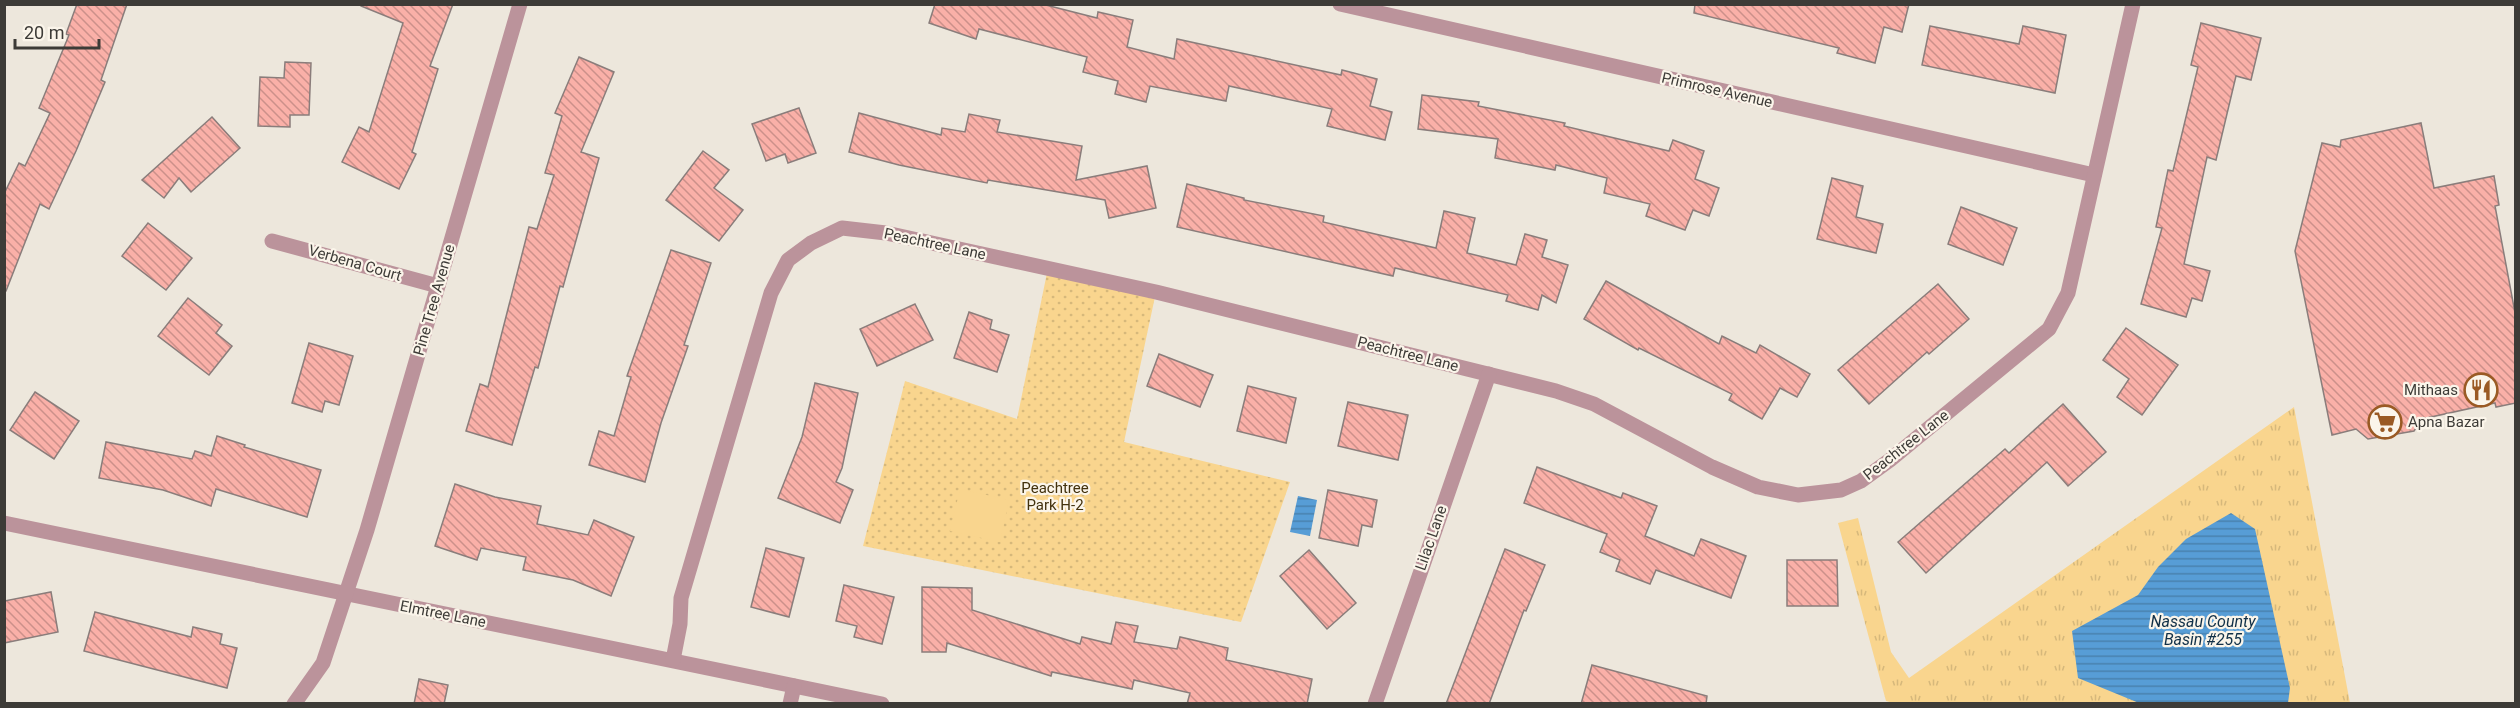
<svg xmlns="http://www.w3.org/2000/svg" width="2520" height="708" font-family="Roboto,sans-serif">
  <defs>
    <pattern id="grass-tufts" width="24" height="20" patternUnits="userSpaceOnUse" patternTransform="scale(1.5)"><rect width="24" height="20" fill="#f9d58e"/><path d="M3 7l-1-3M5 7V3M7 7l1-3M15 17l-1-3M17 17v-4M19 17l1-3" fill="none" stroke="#d6b87b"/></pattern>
    <pattern id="park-dots" width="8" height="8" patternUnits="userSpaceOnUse" patternTransform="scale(1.5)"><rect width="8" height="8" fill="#f9d58e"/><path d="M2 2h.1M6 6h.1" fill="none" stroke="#d6b87b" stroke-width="1.8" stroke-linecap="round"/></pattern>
    <pattern id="water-rules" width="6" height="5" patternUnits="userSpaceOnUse" patternTransform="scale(1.5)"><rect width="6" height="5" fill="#579dd6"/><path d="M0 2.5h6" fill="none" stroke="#4981ae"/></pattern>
    <pattern id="building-back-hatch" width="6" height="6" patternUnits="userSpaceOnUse" patternTransform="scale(1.5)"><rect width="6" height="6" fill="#fab0a8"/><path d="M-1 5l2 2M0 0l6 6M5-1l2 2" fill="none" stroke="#cc908a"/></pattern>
  </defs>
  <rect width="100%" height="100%" fill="#ede7dc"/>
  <path fill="url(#grass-tufts)" d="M 2294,407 L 2350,703 L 1897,704 L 1886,701 L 1838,523 L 1858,518 L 1891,652 L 1909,678 Z"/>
  <path fill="url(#park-dots)" d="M 1048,268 L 1156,292 L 1124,442 L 1290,482 L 1241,622 L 863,546 L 905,381 L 1017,419 Z"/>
  <path fill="#f9d58e" d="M 960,489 L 1009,500 L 1000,542 L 950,531 Z"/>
  <g fill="url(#water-rules)">
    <path d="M 1298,496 L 1317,500 L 1310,536 L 1290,532 Z"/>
    <path d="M 2231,513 L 2255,529 L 2290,688 L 2288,703 L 2139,703 L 2078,678 L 2072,631 L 2138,595 L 2158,567 L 2186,539 Z"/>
  </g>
  <g fill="url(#building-back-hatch)" stroke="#8a7d7b" stroke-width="1.5">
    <path d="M 77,4 L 127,4 L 101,80 L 105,82 L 76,151 L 49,209 L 40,204 L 6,291 L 4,291 L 4,194 L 19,163 L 25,166 L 50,113 L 39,108 L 69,35 L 66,34 Z"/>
    <path d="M 361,4 L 453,4 L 430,66 L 438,69 L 412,152 L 416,154 L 399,189 L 342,162 L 359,127 L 369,132 L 403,23 L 361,6 Z"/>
    <path d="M 935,4 L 1042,4 L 1097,18 L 1098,12 L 1133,20 L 1127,47 L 1174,59 L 1177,39 L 1341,75 L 1342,70 L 1377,79 L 1370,106 L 1392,112 L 1385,140 L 1327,126 L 1332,109 L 1229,86 L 1226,101 L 1150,86 L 1146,102 L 1115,94 L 1118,81 L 1083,72 L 1087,57 L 979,29 L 976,39 L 929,23 Z"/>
    <path d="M 1695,4 L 1909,4 L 1902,32 L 1884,27 L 1875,63 L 1837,53 L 1839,48 L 1694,13 Z"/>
    <path d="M 2201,23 L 2261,38 L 2251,80 L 2236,76 L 2216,160 L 2207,157 L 2184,264 L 2210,271 L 2202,301 L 2192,298 L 2186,317 L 2141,304 L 2162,228 L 2156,227 L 2168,170 L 2173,171 L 2198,67 L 2191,65 Z"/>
    <path d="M 1930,26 L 2019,44 L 2023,26 L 2066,35 L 2055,93 L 1922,65 Z"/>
    <path d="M 579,57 L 614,72 L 581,152 L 599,158 L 563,287 L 560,286 L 538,368 L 535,367 L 512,445 L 466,431 L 480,384 L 488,387 L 529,227 L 537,229 L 554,175 L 545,173 L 562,116 L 555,113 Z"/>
    <path d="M 285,62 L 311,63 L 309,115 L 290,115 L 290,127 L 258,126 L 260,77 L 284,78 Z"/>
    <path d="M 1422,95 L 1479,102 L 1478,106 L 1565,123 L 1564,126 L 1669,151 L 1673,140 L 1704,151 L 1695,179 L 1719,188 L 1709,216 L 1693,210 L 1685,230 L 1646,216 L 1650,204 L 1604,193 L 1607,178 L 1556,165 L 1555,170 L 1495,158 L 1498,139 L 1418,129 Z"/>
    <path d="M 799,108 L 816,153 L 788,163 L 785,154 L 766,161 L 752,124 Z"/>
    <path d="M 859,113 L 941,135 L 942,128 L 965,132 L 969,114 L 1000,120 L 997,132 L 1082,146 L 1076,180 L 1147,166 L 1156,208 L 1109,218 L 1105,200 L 988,180 L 987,183 L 899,165 L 849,152 Z"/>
    <path d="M 212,117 L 240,148 L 191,192 L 179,178 L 164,198 L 142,180 Z"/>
    <path d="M 2421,123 L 2434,188 L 2494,176 L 2499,205 L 2495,206 L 2516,318 L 2516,403 L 2496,407 L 2495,403 L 2422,419 L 2414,431 L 2368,439 L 2356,429 L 2332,435 L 2295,251 L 2322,143 L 2340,147 L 2341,140 Z"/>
    <path d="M 703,151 L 729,170 L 714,188 L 743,210 L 719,241 L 666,200 Z"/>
    <path d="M 1832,178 L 1863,186 L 1856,217 L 1883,224 L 1876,253 L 1817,239 Z"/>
    <path d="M 1187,184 L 1244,198 L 1244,200 L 1324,216 L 1323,222 L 1436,248 L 1444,211 L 1475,218 L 1467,253 L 1516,265 L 1525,234 L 1547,240 L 1542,257 L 1568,265 L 1556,303 L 1542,295 L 1538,310 L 1506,301 L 1508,295 L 1395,268 L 1393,276 L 1177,227 Z"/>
    <path d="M 1961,207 L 2017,228 L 2003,265 L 1948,244 Z"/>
    <path d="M 148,223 L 192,258 L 166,290 L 122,256 Z"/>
    <path d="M 671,250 L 711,263 L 684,345 L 688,346 L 661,423 L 645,482 L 589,465 L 599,431 L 614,436 L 631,377 L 627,376 Z"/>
    <path d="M 1606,281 L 1719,344 L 1722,336 L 1756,353 L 1760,345 L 1810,374 L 1797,397 L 1780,388 L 1762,419 L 1729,400 L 1732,394 L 1639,348 L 1638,350 L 1584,319 Z"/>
    <path d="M 1938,284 L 1969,319 L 1929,354 L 1927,352 L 1869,404 L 1838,370 Z"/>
    <path d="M 188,298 L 222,325 L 216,333 L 232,346 L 209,375 L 158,336 Z"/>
    <path d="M 915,304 L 933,340 L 877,366 L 860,329 Z"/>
    <path d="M 969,312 L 992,320 L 990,329 L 1009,335 L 997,372 L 954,358 Z"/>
    <path d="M 2126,328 L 2178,365 L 2142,415 L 2117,397 L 2129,379 L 2103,360 Z"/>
    <path d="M 309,343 L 353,356 L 339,405 L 325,401 L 322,412 L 292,403 Z"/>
    <path d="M 1159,354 L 1213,375 L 1200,407 L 1147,386 Z"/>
    <path d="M 815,383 L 858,393 L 842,468 L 836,482 L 853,490 L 840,523 L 778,498 L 802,437 Z"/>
    <path d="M 1248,386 L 1296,398 L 1286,443 L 1237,431 Z"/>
    <path d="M 35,392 L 79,421 L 54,459 L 10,430 Z"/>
    <path d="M 1348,402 L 1408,415 L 1398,460 L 1338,446 Z"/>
    <path d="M 2063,404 L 2106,452 L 2068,486 L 2047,462 L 1926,573 L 1898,542 L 2005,449 L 2009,453 Z"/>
    <path d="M 217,436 L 245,445 L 244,447 L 321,470 L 307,517 L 216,489 L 211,506 L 163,490 L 99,478 L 106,442 L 192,459 L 195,451 L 211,456 Z"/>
    <path d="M 1537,467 L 1621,498 L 1623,493 L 1657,506 L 1645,536 L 1694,556 L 1701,539 L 1746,556 L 1731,598 L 1656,570 L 1650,584 L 1616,571 L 1620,560 L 1600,552 L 1607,534 L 1524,503 Z"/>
    <path d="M 455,484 L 495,497 L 541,506 L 537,524 L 588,535 L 594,520 L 634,537 L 611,596 L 573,580 L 523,570 L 526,557 L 481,548 L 477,560 L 435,546 Z"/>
    <path d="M 1328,490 L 1377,500 L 1372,527 L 1362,525 L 1358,546 L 1319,538 Z"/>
    <path d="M 766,548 L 804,558 L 789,617 L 751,607 Z"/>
    <path d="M 1505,549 L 1545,565 L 1526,611 L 1524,610 L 1489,704 L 1446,704 Z"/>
    <path d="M 1309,550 L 1356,603 L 1327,629 L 1280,576 Z"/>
    <path d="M 1787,560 L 1837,560 L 1838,606 L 1787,606 Z"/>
    <path d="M 844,585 L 894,597 L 882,644 L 854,637 L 857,626 L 836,621 Z"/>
    <path d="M 922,587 L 972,588 L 972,610 L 1080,644 L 1082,637 L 1111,644 L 1116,622 L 1138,626 L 1134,642 L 1177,649 L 1180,637 L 1228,648 L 1226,660 L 1312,679 L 1307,704 L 1187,704 L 1190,693 L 1134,680 L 1132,689 L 1052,672 L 1051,676 L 947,643 L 946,652 L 922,652 Z"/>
    <path d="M 51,592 L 58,632 L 4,643 L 4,601 Z"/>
    <path d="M 95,612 L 191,637 L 193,627 L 222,634 L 220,644 L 237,648 L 227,688 L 84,651 Z"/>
    <path d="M 1592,665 L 1707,696 L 1706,704 L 1581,704 Z"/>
    <path d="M 419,679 L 448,685 L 444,704 L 414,704 Z"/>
  </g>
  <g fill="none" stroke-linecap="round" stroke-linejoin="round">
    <g stroke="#bb939b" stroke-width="15">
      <path d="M 1340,4 L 2094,175"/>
      <path d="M 272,241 L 438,286"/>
      <path d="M 4,523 L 882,704"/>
      <path d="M 673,660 L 680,624 L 681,598 L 771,293 L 788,260 L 811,243 L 842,228 L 886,233 L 1156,292 L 1556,391 L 1594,404 L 1712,467 L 1758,487 L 1798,495 L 1841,490 L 1861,481 L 1890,460 L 2049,329 L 2068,293 L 2133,4"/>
      <path d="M 294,704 L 323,663 L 367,530 L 520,4"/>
      <path d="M 790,704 L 794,686"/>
      <path d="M 1375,704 L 1489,374"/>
    </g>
  </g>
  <defs>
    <symbol id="restaurant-ring" viewBox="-11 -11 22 22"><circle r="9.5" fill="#fbf5ea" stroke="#9a5a24" stroke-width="1.5"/><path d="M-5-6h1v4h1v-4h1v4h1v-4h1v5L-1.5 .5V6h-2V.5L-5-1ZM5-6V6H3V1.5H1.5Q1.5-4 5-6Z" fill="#9a5a24"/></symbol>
    <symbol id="supermarket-ring" viewBox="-11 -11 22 22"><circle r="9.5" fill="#fbf5ea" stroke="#9a5a24" stroke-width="1.5"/><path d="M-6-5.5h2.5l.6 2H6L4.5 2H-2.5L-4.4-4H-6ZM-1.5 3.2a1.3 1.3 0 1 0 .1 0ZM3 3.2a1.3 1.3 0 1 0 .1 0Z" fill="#9a5a24"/></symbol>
  </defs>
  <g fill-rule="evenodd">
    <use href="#restaurant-ring" x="2462" y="371" width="38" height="38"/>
    <use href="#supermarket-ring" x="2366" y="403" width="38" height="38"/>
  </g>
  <g text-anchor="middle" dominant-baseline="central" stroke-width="4.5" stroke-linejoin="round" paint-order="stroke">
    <g font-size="15" fill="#3d3b37" stroke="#fbf5ea">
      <text transform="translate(1717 90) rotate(13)">Primrose Avenue</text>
      <text transform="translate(935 244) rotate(12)">Peachtree Lane</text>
      <text transform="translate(355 263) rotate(16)">Verbena Court</text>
      <text transform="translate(434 300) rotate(-74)">Pine Tree Avenue</text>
      <text transform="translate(1408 354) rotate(14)">Peachtree Lane</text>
      <text transform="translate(1906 445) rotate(-38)">Peachtree Lane</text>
      <text transform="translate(1431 538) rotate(-71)">Lilac Lane</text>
      <text transform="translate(443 614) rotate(11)">Elmtree Lane</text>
    </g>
    <g font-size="15" fill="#3d3b37" stroke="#fbf5ea" text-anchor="end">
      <text x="2458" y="390">Mithaas</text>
      <text x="2408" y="422" text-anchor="start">Apna Bazar</text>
    </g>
    <g font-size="15" fill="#43320e" stroke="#fbf5ea">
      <text x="1055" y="488">Peachtree<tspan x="1055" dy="17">Park H-2</tspan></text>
    </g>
    <g font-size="16" font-style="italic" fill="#113048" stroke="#fbf5ea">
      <text x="2203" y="621">Nassau County<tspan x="2203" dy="18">Basin #255</tspan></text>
    </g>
  </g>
  <rect width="2520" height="708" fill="none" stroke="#3d3b37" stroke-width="12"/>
  <path d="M15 39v9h84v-9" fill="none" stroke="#3d3b37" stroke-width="3"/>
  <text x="24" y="39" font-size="18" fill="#3d3b37" stroke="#fbf5ea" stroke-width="4.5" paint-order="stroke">20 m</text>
</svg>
